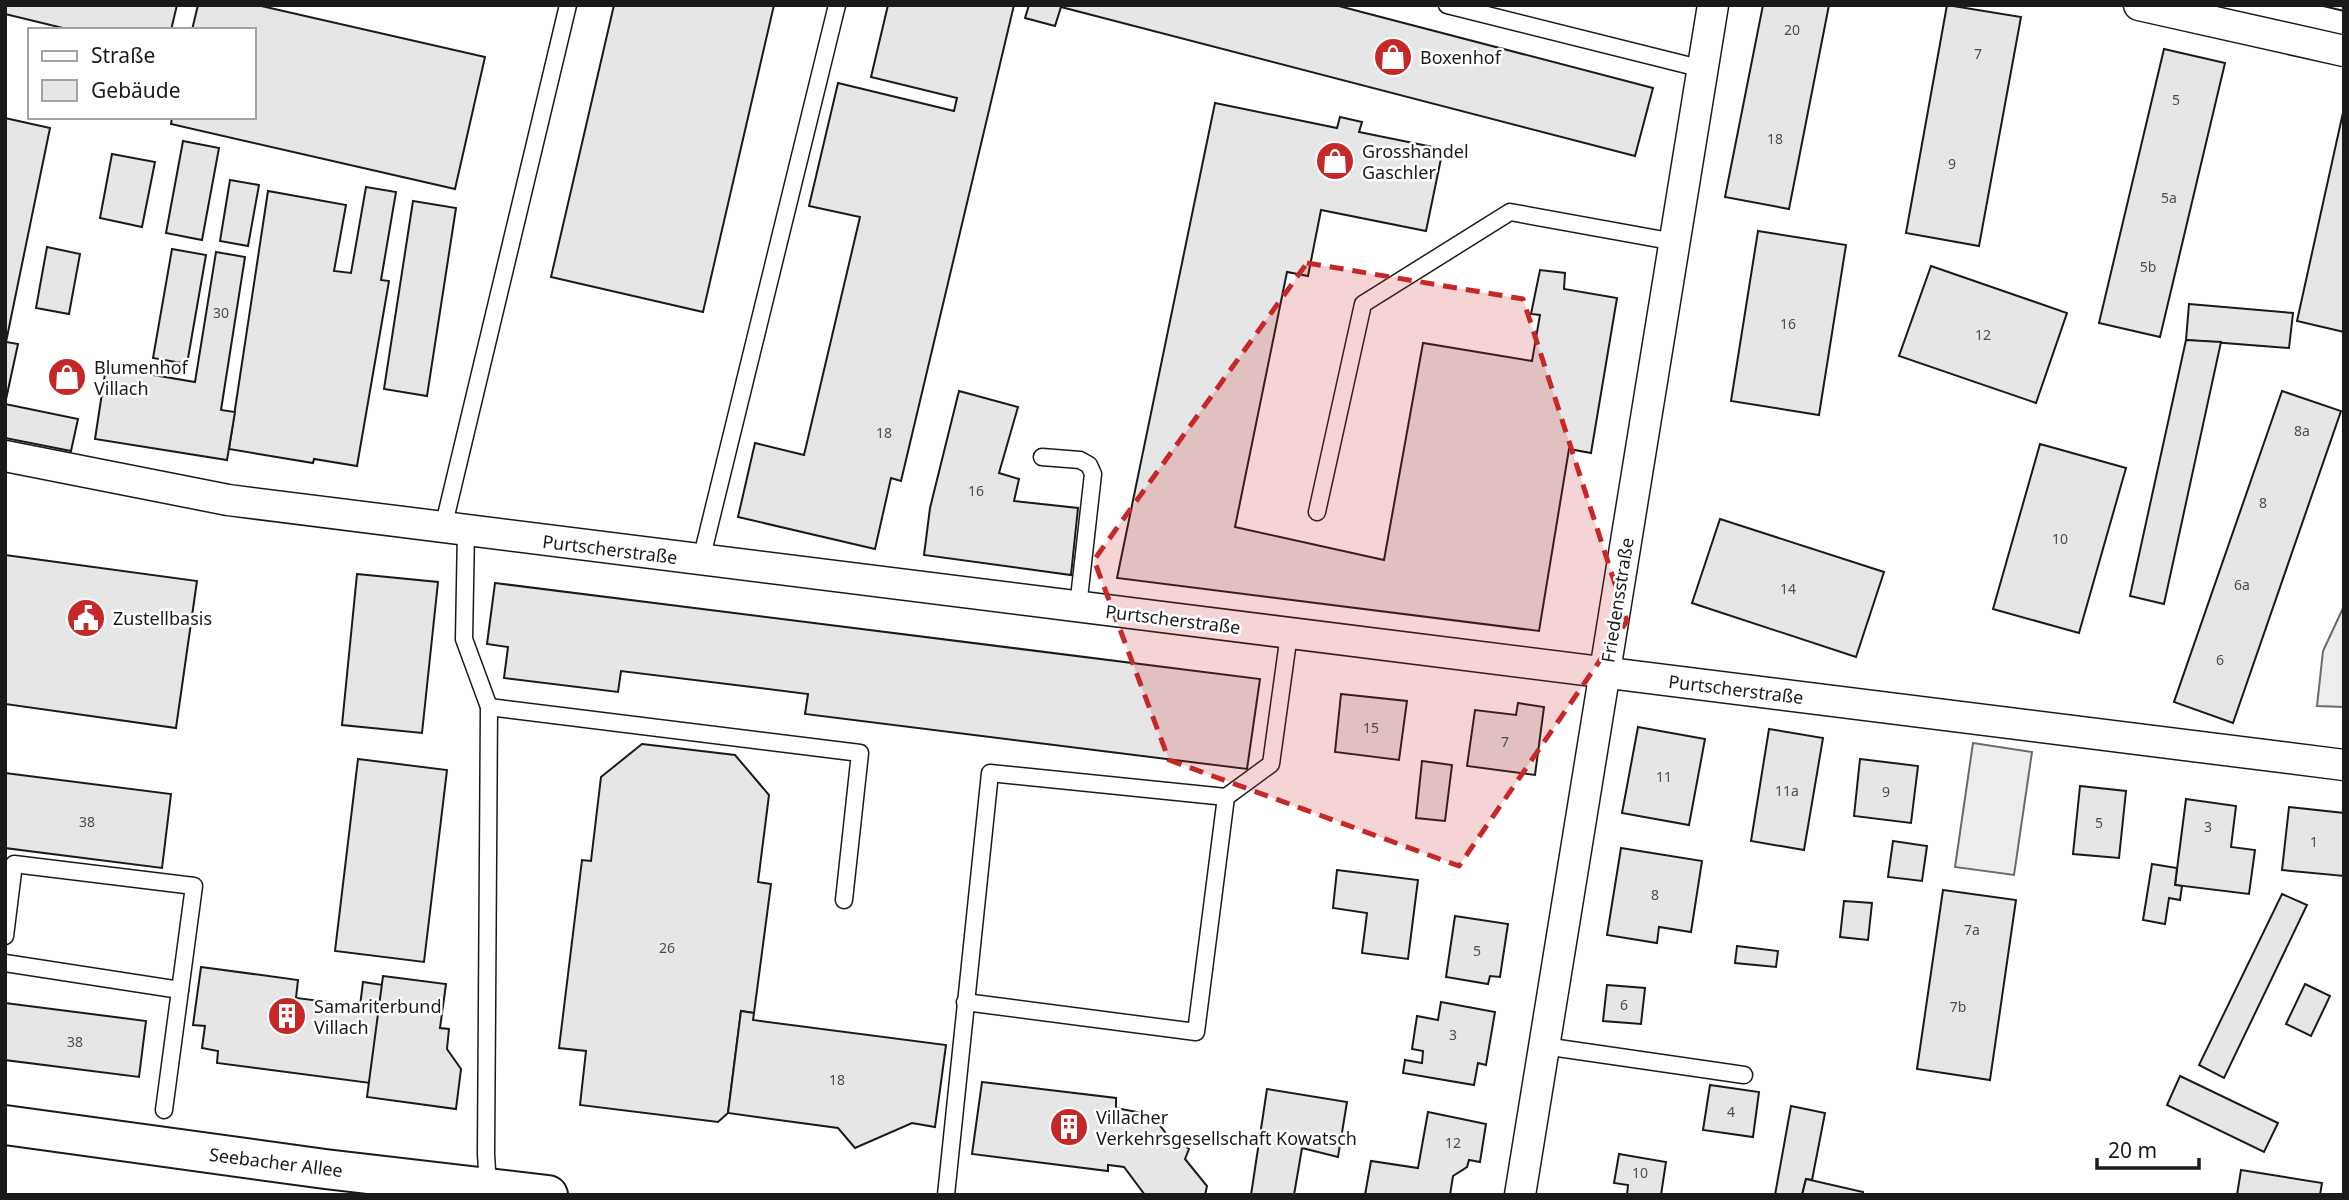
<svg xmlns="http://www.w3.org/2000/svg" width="2349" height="1200" font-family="'Noto Sans',sans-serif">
  <rect width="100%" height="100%" fill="#fff"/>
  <g fill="#ededed" stroke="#6a6a6a" stroke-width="2">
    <path d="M 2344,606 L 2344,707 L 2317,706 L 2323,651 Z"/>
    <path d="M 1973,743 L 2032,752 L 2014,875 L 1955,867 Z"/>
  </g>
  <g fill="#e6e6e6" stroke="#1a1a1a" stroke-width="2">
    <path d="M 5,5 L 177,5 L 171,30 L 71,30 L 5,14 Z"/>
    <path d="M 198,5 L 257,5 L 485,57 L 455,189 L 171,124 L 172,117 L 254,117 L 254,30 L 192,30 Z"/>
    <path d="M 614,5 L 774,5 L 703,312 L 551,277 Z"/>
    <path d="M 888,5 L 1014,5 L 901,481 L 891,478 L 875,549 L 738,517 L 755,443 L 804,455 L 860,217 L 809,206 L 838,83 L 954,111 L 957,98 L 871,77 Z"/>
    <path d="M 1029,5 L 1335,5 L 1653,88 L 1635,156 L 1061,7 L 1055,26 L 1025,18 Z"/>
    <path d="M 1763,5 L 1829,5 L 1789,209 L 1725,197 Z"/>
    <path d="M 1947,5 L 2021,17 L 1979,246 L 1906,233 Z"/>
    <path d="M 2319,5 L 2344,5 L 2344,11 Z"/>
    <path d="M 2164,49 L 2225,63 L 2160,337 L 2099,323 Z"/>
    <path d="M 1215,103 L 1337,128 L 1340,117 L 1362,122 L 1359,132 L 1443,149 L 1426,231 L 1321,210 L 1308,276 L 1287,272 L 1235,527 L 1384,560 L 1423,343 L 1532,361 L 1540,315 L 1531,314 L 1540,270 L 1565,273 L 1564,289 L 1617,298 L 1591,453 L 1569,449 L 1539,631 L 1117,578 Z"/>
    <path d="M 2344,108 L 2344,332 L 2297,321 Z"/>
    <path d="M 5,118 L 50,128 L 6,342 L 18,344 L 5,404 L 78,419 L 71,451 L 5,438 Z"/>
    <path d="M 183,141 L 219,148 L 202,240 L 166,233 Z"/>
    <path d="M 112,154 L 155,162 L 142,227 L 100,218 Z"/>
    <path d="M 230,180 L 259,185 L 248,246 L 220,241 Z"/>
    <path d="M 366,187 L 396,192 L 381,280 L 389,281 L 357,466 L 314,459 L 313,463 L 229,449 L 268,191 L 346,205 L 334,271 L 351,273 Z"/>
    <path d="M 413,201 L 456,208 L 427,396 L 384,389 Z"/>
    <path d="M 1758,231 L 1846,245 L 1819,415 L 1731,401 Z"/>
    <path d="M 47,247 L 80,254 L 69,314 L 36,308 Z"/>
    <path d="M 172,249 L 206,255 L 187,364 L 153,358 Z"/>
    <path d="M 216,252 L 245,257 L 221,410 L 235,412 L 227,460 L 95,439 L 106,367 L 195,382 Z"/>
    <path d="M 1931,266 L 2067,313 L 2036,403 L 1899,356 Z"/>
    <path d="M 2189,304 L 2293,313 L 2289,348 L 2186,340 Z"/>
    <path d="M 2186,340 L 2221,342 L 2164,604 L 2130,596 Z"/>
    <path d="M 959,391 L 1018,407 L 999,473 L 1019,479 L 1014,501 L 1078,508 L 1071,575 L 924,555 L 930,508 Z"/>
    <path d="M 2282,391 L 2341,411 L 2233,723 L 2174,702 Z"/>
    <path d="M 2040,444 L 2126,468 L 2079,633 L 1993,609 Z"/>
    <path d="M 1720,519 L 1884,572 L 1856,657 L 1692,603 Z"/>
    <path d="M 5,555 L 197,581 L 176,728 L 5,704 Z"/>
    <path d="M 357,574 L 438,582 L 422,733 L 342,725 Z"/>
    <path d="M 495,583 L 1260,679 L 1247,769 L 805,714 L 808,694 L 621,671 L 618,692 L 504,678 L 508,647 L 487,644 Z"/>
    <path d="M 1341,694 L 1407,701 L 1399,760 L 1335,752 Z"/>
    <path d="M 1518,703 L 1544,707 L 1535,775 L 1467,766 L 1475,710 L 1516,715 Z"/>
    <path d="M 1638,727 L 1705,739 L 1689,825 L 1622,813 Z"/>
    <path d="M 1769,729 L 1823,738 L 1804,850 L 1751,841 Z"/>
    <path d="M 642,744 L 735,755 L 769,795 L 758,882 L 771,884 L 754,1013 L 741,1011 L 728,1113 L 718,1122 L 580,1105 L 586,1051 L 559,1048 L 582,860 L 591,861 L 601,777 Z"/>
    <path d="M 358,759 L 447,770 L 424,962 L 335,951 Z"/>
    <path d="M 1860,759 L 1918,766 L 1911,823 L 1854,816 Z"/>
    <path d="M 1422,761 L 1452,765 L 1445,821 L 1416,818 Z"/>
    <path d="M 5,773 L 171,794 L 162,868 L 5,848 Z"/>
    <path d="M 2080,786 L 2126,791 L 2119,858 L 2073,854 Z"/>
    <path d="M 2186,799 L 2236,806 L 2231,847 L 2255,850 L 2249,894 L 2175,885 Z"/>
    <path d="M 2289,807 L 2344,813 L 2344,876 L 2282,870 Z"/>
    <path d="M 1893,841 L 1927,846 L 1922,881 L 1888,877 Z"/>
    <path d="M 1621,848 L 1702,861 L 1691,932 L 1659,927 L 1657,943 L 1607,935 Z"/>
    <path d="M 2152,864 L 2177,868 L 2175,885 L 2182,886 L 2180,900 L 2169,898 L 2165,924 L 2143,920 Z"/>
    <path d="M 1337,870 L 1418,880 L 1408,959 L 1362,953 L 1367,913 L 1333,908 Z"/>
    <path d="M 1943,890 L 2016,900 L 1990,1080 L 1917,1069 Z"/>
    <path d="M 2282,894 L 2307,905 L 2224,1078 L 2199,1065 Z"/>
    <path d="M 1844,901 L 1872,903 L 1868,940 L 1840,937 Z"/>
    <path d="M 1455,916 L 1508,924 L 1500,977 L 1490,976 L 1488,984 L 1446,977 Z"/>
    <path d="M 1737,946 L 1778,951 L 1776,967 L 1735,963 Z"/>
    <path d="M 201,967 L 298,980 L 296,998 L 360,1006 L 363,982 L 383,985 L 370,1083 L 217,1063 L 218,1051 L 202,1048 L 205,1026 L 193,1025 Z"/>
    <path d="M 383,976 L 446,984 L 440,1028 L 449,1029 L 447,1049 L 461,1069 L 456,1109 L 367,1097 Z"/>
    <path d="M 2305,984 L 2330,996 L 2311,1036 L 2286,1024 Z"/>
    <path d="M 1607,985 L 1645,988 L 1641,1024 L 1603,1021 Z"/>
    <path d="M 1441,1002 L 1495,1012 L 1486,1065 L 1478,1063 L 1474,1085 L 1403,1073 L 1405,1060 L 1422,1063 L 1423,1051 L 1412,1049 L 1417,1016 L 1438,1020 Z"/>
    <path d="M 5,1003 L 146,1021 L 139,1077 L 5,1060 Z"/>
    <path d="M 741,1011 L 754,1013 L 753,1020 L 946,1045 L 935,1127 L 912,1123 L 855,1148 L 838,1128 L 728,1113 Z"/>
    <path d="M 2180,1076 L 2278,1123 L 2264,1152 L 2167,1105 Z"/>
    <path d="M 982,1082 L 1116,1098 L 1116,1108 L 1152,1115 L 1171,1140 L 1181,1142 L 1189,1149 L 1185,1159 L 1207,1186 L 1205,1195 L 1145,1195 L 1124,1167 L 1108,1165 L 1108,1171 L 972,1154 Z"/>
    <path d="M 1710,1085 L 1759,1092 L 1753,1137 L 1703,1130 Z"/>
    <path d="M 1267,1089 L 1347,1102 L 1338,1157 L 1302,1148 L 1294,1195 L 1251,1195 Z"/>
    <path d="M 1791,1106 L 1825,1113 L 1812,1180 L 1806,1179 L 1802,1195 L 1775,1195 Z"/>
    <path d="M 1428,1112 L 1486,1124 L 1480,1162 L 1469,1160 L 1467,1167 L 1453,1176 L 1450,1195 L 1365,1195 L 1371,1161 L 1418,1168 Z"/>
    <path d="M 1619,1154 L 1666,1162 L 1661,1195 L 1627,1195 L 1628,1185 L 1614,1183 Z"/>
    <path d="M 2241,1170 L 2322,1183 L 2320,1195 L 2237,1195 Z"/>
    <path d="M 1806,1179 L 1863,1192 L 1863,1195 L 1802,1195 Z"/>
  </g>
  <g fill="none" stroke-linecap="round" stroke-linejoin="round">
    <defs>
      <g id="lane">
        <path d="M 1447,5 L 1703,69"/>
        <path d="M 1042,457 L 1080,460 L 1089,465 L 1093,474 L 1078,607"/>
        <path d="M 1317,512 L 1363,304 L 1510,212 L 1675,242"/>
        <path d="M 443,528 L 568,5"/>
        <path d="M 466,531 L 464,639 L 489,707 L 486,1154 L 488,1187"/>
        <path d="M 701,560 L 837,5"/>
        <path d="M 489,707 L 860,753 L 844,900"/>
        <path d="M 5,936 L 14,864 L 194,886 L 164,1110"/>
        <path d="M 5,963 L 180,990"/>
        <path d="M 965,1002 L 1196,1032 L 1226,797"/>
        <path d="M 1544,1046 L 1744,1075"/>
        <path d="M 946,1195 L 990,773 L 1226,797 L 1271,764 L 1289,634"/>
      </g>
      <g id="street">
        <path d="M 2139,5 L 2344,51"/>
        <path d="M 5,456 L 228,500 L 2344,765"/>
        <path d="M 1520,1195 L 1713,5"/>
      </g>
      <path id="secondary" d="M 5,1125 L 325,1169 L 548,1195"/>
    </defs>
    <use href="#lane" stroke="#1a1a1a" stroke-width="19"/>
    <use href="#street" stroke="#1a1a1a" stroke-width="33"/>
    <use href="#secondary" stroke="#1a1a1a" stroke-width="42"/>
    <use href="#lane" stroke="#fff" stroke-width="16"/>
    <use href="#street" stroke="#fff" stroke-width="30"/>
    <use href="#secondary" stroke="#fff" stroke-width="38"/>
  </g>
  <path fill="#c62828" fill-opacity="0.2" stroke="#c62828" stroke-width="5" stroke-dasharray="14 9" stroke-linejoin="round" d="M 1307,263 L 1523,299 L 1627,621 L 1459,866 L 1169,760 L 1094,560 Z"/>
  <defs>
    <symbol id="shop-disc" viewBox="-11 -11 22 22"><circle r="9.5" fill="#c62828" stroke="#fff"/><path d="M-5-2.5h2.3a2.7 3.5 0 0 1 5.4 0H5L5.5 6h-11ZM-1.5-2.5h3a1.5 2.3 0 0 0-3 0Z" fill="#fff"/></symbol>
    <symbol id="civic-disc" viewBox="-11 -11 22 22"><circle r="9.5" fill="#c62828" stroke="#fff"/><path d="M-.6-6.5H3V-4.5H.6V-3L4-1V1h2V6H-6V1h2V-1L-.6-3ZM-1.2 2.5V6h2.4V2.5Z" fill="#fff"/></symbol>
    <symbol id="building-disc" viewBox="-11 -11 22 22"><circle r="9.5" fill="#c62828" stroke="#fff"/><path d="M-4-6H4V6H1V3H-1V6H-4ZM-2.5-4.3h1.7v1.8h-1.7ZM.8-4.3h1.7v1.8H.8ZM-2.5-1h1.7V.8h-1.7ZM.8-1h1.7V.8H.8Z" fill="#fff"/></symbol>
  </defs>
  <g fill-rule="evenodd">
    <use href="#shop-disc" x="1371" y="35" width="44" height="44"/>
    <use href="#shop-disc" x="1313" y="139" width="44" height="44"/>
    <use href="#shop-disc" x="45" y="355" width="44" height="44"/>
    <use href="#civic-disc" x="64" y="596" width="44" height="44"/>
    <use href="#building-disc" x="265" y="994" width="44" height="44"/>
    <use href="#building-disc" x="1047" y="1105" width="44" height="44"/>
  </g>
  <g text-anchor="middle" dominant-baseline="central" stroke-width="5" stroke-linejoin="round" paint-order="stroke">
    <g font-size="14" fill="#4d4d4d">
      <text x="1792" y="29">20</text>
      <text x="1978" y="53">7</text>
      <text x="2176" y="99">5</text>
      <text x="1775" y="138">18</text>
      <text x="1952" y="163">9</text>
      <text x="2169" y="197">5a</text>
      <text x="2148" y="266">5b</text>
      <text x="221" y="312">30</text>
      <text x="1788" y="323">16</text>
      <text x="1983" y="334">12</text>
      <text x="2302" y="430">8a</text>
      <text x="884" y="432">18</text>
      <text x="976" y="490">16</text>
      <text x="2263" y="502">8</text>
      <text x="2060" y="538">10</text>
      <text x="2242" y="584">6a</text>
      <text x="1788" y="588">14</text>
      <text x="2220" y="659">6</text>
      <text x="1371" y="727">15</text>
      <text x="1505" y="741">7</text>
      <text x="1664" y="776">11</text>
      <text x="1787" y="790">11a</text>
      <text x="1886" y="791">9</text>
      <text x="87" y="821">38</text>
      <text x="2099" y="822">5</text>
      <text x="2208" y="826">3</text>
      <text x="2314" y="841">1</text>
      <text x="1655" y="894">8</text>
      <text x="1972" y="929">7a</text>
      <text x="667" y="947">26</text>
      <text x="1477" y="950">5</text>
      <text x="1624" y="1004">6</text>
      <text x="1958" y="1006">7b</text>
      <text x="1453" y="1034">3</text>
      <text x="75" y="1041">38</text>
      <text x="837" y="1079">18</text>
      <text x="1731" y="1111">4</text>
      <text x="1453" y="1142">12</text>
      <text x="1640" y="1172">10</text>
    </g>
    <g font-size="18" fill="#1a1a1a" stroke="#fff" text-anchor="start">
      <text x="1420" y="57">Boxenhof</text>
      <text x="1362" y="151">Grosshandel<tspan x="1362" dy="21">Gaschler</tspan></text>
      <text x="94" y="367">Blumenhof<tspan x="94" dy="21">Villach</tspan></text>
      <text x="113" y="618">Zustellbasis</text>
      <text x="314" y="1006">Samariterbund<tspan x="314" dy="21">Villach</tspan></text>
      <text x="1096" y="1117">Villacher<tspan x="1096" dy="21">Verkehrsgesellschaft Kowatsch</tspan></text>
    </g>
    <g font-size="18" fill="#1a1a1a" stroke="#fff">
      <text transform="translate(610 549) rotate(7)">Purtscherstraße</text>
      <text transform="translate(1617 600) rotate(-81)">Friedensstraße</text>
      <text transform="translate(1173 619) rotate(7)">Purtscherstraße</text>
      <text transform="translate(1736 689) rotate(7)">Purtscherstraße</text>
      <text transform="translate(276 1162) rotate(7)">Seebacher Allee</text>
    </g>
  </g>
  <rect width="2349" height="1200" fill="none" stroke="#1a1a1a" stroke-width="14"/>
  <rect x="28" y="28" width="228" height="91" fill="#ffffff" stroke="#a3a3a3" stroke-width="2"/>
  <rect x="42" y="51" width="35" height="10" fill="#ffffff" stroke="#a3a3a3" stroke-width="2"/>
  <text x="91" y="63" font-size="21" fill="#1a1a1a">Straße</text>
  <rect x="42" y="80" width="35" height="21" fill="#e6e6e6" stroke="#a3a3a3" stroke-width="2"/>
  <text x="91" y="98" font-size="21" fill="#1a1a1a">Gebäude</text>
  <path d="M2097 1158v10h102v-10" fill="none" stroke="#1a1a1a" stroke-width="3.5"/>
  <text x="2108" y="1158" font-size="21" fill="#1a1a1a" stroke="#ffffff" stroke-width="5" paint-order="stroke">20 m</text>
</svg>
